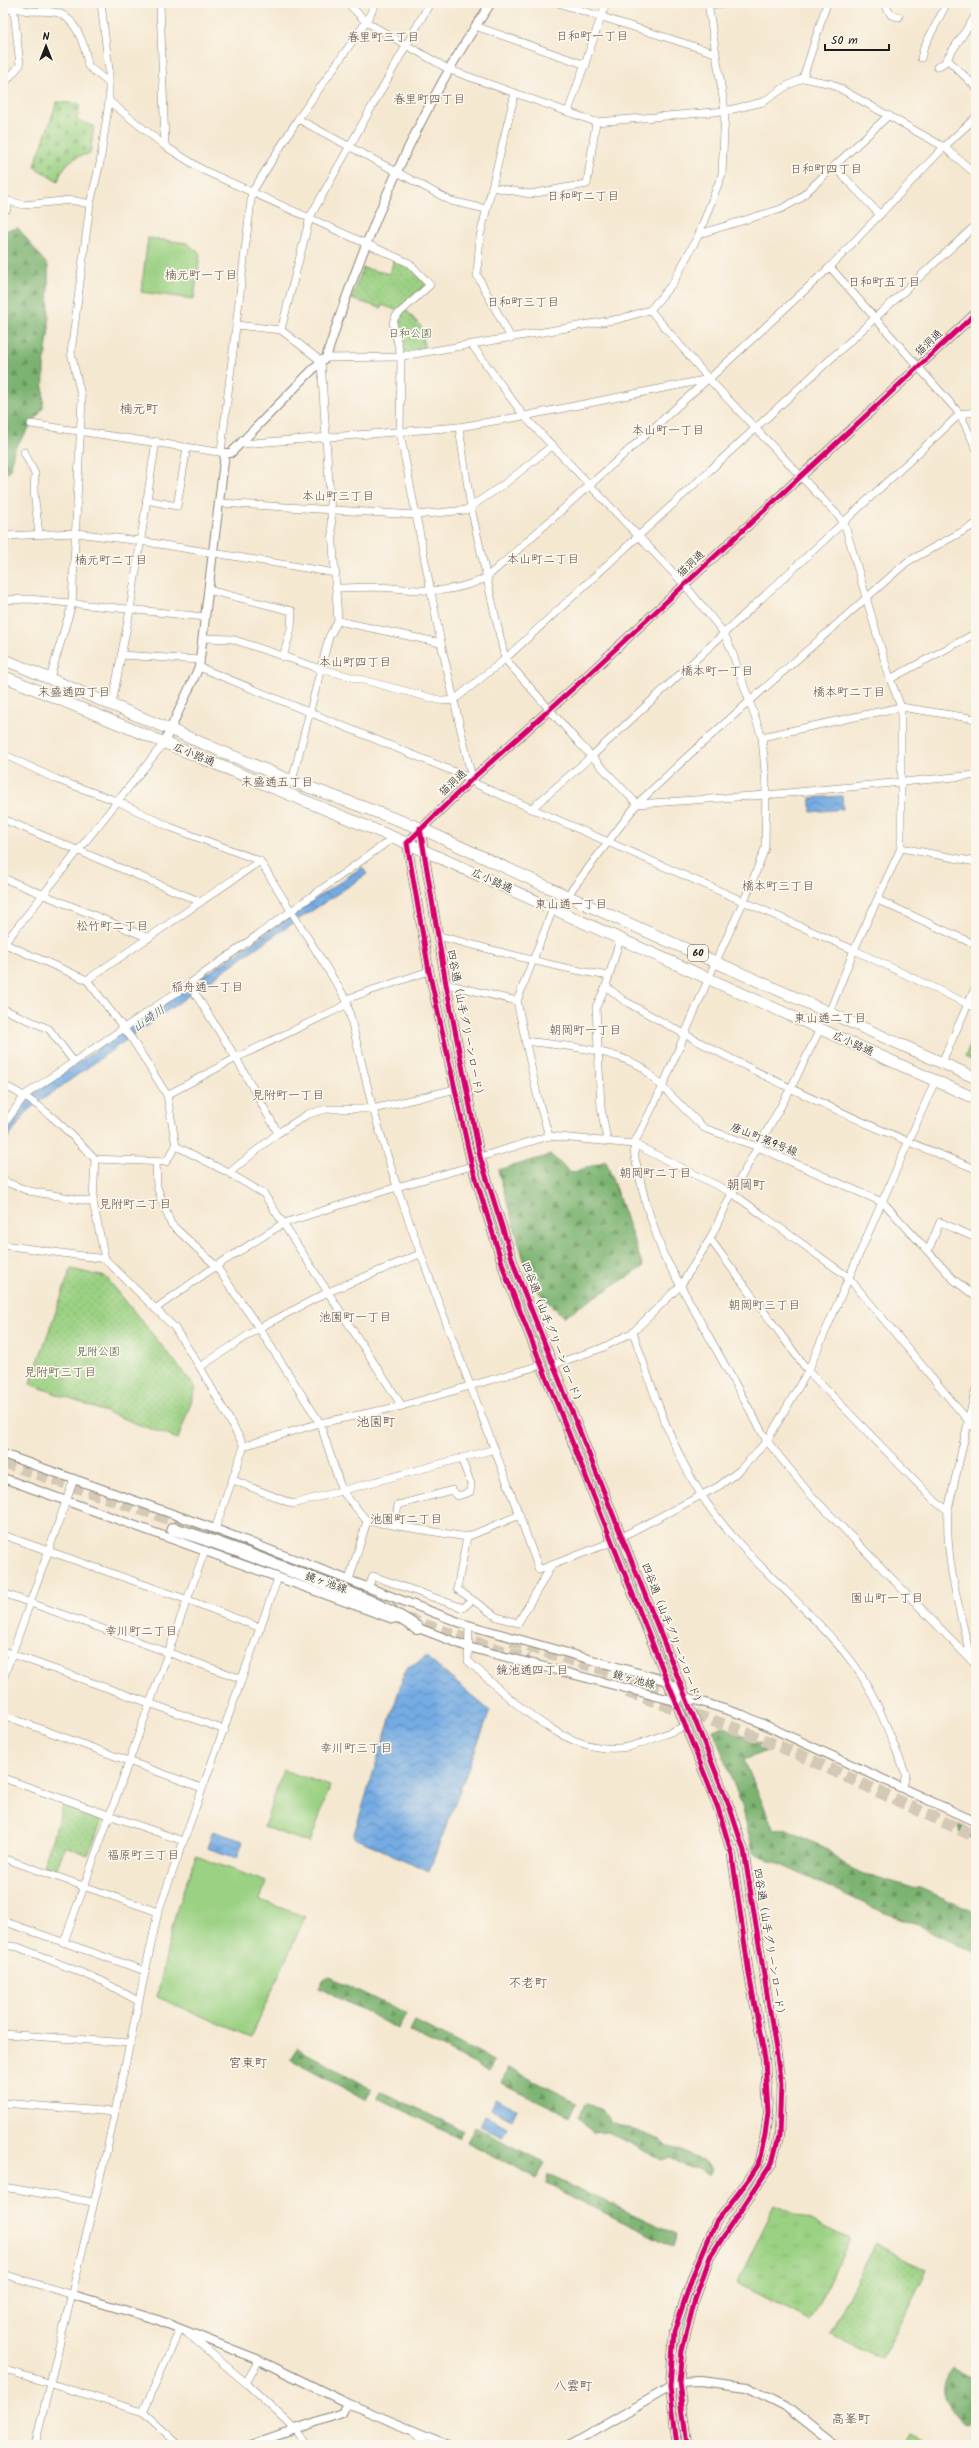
<svg xmlns="http://www.w3.org/2000/svg" width="979" height="2448" font-family="Kalam,'Klee One',sans-serif">
  <defs>
    <pattern id="grass-tufts" width="24" height="20" patternUnits="userSpaceOnUse"><rect width="24" height="20" fill="#9bd183"/><path d="M3 7l-1-3M5 7V3M7 7l1-3M15 17l-1-3M17 17v-4M19 17l1-3" fill="none" stroke="#85b371"/></pattern>
    <pattern id="forest-firs" width="22" height="20" patternUnits="userSpaceOnUse"><rect width="22" height="20" fill="#7cb371"/><path d="M5 1l3.5 6h-7zM16 11l3.5 6h-7z" fill="#65915c"/></pattern>
    <pattern id="cemetery-stones" width="16" height="16" patternUnits="userSpaceOnUse"><rect width="16" height="16" fill="#9bd183"/><path d="M2 7V4a2 2 0 0 1 4 0v3zM10 15v-3a2 2 0 0 1 4 0v3z" fill="#85b371"/></pattern>
    <pattern id="park-dots" width="8" height="8" patternUnits="userSpaceOnUse"><rect width="8" height="8" fill="#9bd183"/><path d="M2 2h.1M6 6h.1" fill="none" stroke="#85b371" stroke-width="1.8" stroke-linecap="round"/></pattern>
    <pattern id="water-waves" width="16" height="10" patternUnits="userSpaceOnUse"><rect width="16" height="10" fill="#75abe3"/><path d="M0 5q4-4 8 0t8 0" fill="none" stroke="#5f8ab7"/></pattern>
  </defs>
  <rect width="100%" height="100%" fill="#fbf7ec"/>
  <filter id="ink" filterUnits="userSpaceOnUse"><feTurbulence type="fractalNoise" baseFrequency=".025" numOctaves="2"/><feDisplacementMap in="SourceGraphic" scale="8" xChannelSelector="R" yChannelSelector="G"/><feConvolveMatrix kernelMatrix="1 2 1 2 8 2 1 2 1" color-interpolation-filters="sRGB"/></filter>
  <filter id="wash" filterUnits="userSpaceOnUse"><feTurbulence type="fractalNoise" baseFrequency=".012" numOctaves="4" result="noise"/><feDisplacementMap in="SourceGraphic" scale="16" xChannelSelector="R" yChannelSelector="G"/><feGaussianBlur stdDeviation="0.9" result="paint"/><feColorMatrix in="noise" values="0 0 0 0 0 0 0 0 0 0 0 0 0 0 0 0 0 1.4 0 .05"/><feComposite in="paint" operator="in"/></filter>
  <g filter="url(#wash)">
    <rect width="100%" height="100%" fill="#f5e8d1"/>
    <path fill="url(#grass-tufts)" stroke="#5c7650" d="M 775,2205 L 850,2239 L 811,2321 L 737,2283 Z"/>
    <g fill="url(#forest-firs)" stroke="#4c6846">
      <path d="M 18,228 L 48,266 L 49,328 L 44,367 L 43,408 L 14,450 L 10,470 L 3,477 L 3,231 Z"/>
      <path d="M 551,1155 L 571,1173 L 606,1161 L 643,1267 L 563,1317 L 531,1285 L 498,1170 Z"/>
      <path d="M 723,1726 L 771,1749 L 744,1760 L 774,1830 L 785,1829 L 829,1850 C 833,1858 861,1876 870,1875 L 910,1887 L 921,1888 L 976,1913 L 976,1953 L 932,1933 L 921,1925 L 885,1913 L 753,1852 L 742,1806 L 713,1729 Z"/>
      <path d="M 958,1826 L 976,1834 L 976,1841 L 960,1833 Z"/>
      <path d="M 330,1977 L 406,2014 L 398,2028 L 319,1988 L 323,1980 Z"/>
      <path d="M 415,2021 L 494,2061 L 489,2071 L 410,2032 Z"/>
      <path d="M 297,2048 L 372,2089 L 366,2100 L 290,2059 Z"/>
      <path d="M 508,2068 L 577,2102 L 570,2116 L 501,2083 Z"/>
      <path d="M 381,2091 L 463,2131 L 458,2138 L 379,2098 Z"/>
      <path d="M 586,2103 L 604,2112 L 612,2122 L 661,2140 L 668,2147 L 682,2150 L 702,2160 L 712,2169 L 709,2175 L 697,2168 L 691,2169 L 670,2157 L 662,2160 L 607,2132 L 592,2133 L 579,2117 Z"/>
      <path d="M 475,2127 L 545,2163 L 537,2178 L 467,2142 Z"/>
      <path d="M 548,2175 L 676,2234 L 674,2247 L 546,2184 Z"/>
      <path d="M 953,2368 L 976,2381 L 974,2422 L 965,2424 C 946,2404 935,2393 953,2368 Z"/>
    </g>
    <path fill="url(#cemetery-stones)" stroke="#5c7650" d="M 57,102 L 80,104 L 77,120 L 94,126 L 90,154 C 72,156 63,165 58,181 L 34,167 Z"/>
    <g fill="url(#park-dots)" stroke="#5c7650">
      <path d="M 394,258 L 409,266 L 426,285 L 396,310 L 382,305 L 381,308 L 351,299 L 363,268 L 390,274 Z"/>
      <path d="M 406,310 L 422,328 L 424,350 L 406,353 L 402,351 C 397,333 389,323 406,310 Z"/>
      <path d="M 972,1040 L 976,1042 L 976,1062 L 965,1057 Z"/>
      <path d="M 71,1269 L 106,1277 L 196,1388 L 178,1439 L 30,1384 Z"/>
      <path d="M 64,1804 L 102,1821 L 88,1855 L 65,1846 L 56,1871 L 43,1866 Z"/>
      <path d="M 875,2244 L 927,2270 L 882,2359 L 830,2334 Z"/>
    </g>
    <g fill="#9bd183" stroke="#5c7650">
      <path d="M 148,238 L 187,243 L 200,254 L 194,299 L 141,292 Z"/>
      <path d="M 283,1770 L 330,1786 L 310,1843 L 264,1827 Z"/>
      <path d="M 196,1856 L 266,1882 L 260,1900 L 305,1917 L 251,2037 L 157,1997 L 176,1911 Z"/>
      <path d="M 909,2434 L 931,2445 L 903,2445 Z"/>
    </g>
    <g fill="url(#water-waves)" stroke="#486480">
      <path d="M 842,796 L 843,809 L 811,812 L 811,798 Z"/>
      <path d="M 362,867 L 367,874 L 244,956 L 28,1110 L 3,1145 L 3,1133 L 35,1092 Z"/>
      <path d="M 426,1657 L 490,1711 L 429,1871 L 353,1837 L 406,1668 Z"/>
      <path d="M 213,1831 L 243,1841 L 237,1858 L 207,1848 Z"/>
      <path d="M 495,2098 L 517,2109 L 512,2120 L 490,2109 Z"/>
      <path d="M 485,2115 L 507,2127 L 502,2137 L 480,2126 Z"/>
    </g>
  </g>
  <g filter="url(#ink)">
    <g fill="none" stroke-linecap="round" stroke-linejoin="round">
      <g stroke="#d4c9b6" stroke-width="12" stroke-dasharray="12 6" stroke-linecap="butt">
        <path d="M 3,1462 L 210,1533 L 399,1603"/>
        <path d="M 173,1535 L 310,1584"/>
        <path d="M 407,1619 L 529,1660"/>
        <path d="M 511,1641 L 681,1694"/>
        <path d="M 627,1692 L 737,1729 L 798,1754 L 976,1837"/>
      </g>
      <defs>
        <g id="minor">
          <path d="M 160,3 L 165,146"/>
          <path d="M 376,3 L 366,22 L 450,70 L 596,122 L 725,111 L 763,102 L 785,87 L 803,78 L 832,84 L 944,147 L 976,174"/>
          <path d="M 558,3 L 715,53"/>
          <path d="M 702,3 L 708,5 L 728,3"/>
          <path d="M 884,3 L 891,15 L 899,17"/>
          <path d="M 13,5 C 24,14 40,10 54,12 C 76,15 86,48 88,66 L 109,83"/>
          <path d="M 3,12 L 13,8"/>
          <path d="M 969,25 L 976,31"/>
          <path d="M 475,26 L 586,65"/>
          <path d="M 921,58 L 924,47 L 947,3"/>
          <path d="M 947,59 L 976,87"/>
          <path d="M 937,67 L 944,63 L 976,15"/>
          <path d="M 803,78 L 827,3"/>
          <path d="M 3,85 L 20,65 L 13,3"/>
          <path d="M 109,101 L 165,146 L 203,170 L 409,263 L 430,285 L 395,317 L 393,323 L 401,357 L 400,433 L 441,643"/>
          <path d="M 568,112 L 606,3"/>
          <path d="M 298,119 L 451,201 L 486,209"/>
          <path d="M 834,166 L 880,215"/>
          <path d="M 492,187 L 530,194 L 587,184 L 596,122"/>
          <path d="M 3,208 L 7,209 L 9,201 L 24,205 L 71,200 L 90,204"/>
          <path d="M 699,234 L 781,209 L 799,199 L 889,115"/>
          <path d="M 830,267 L 944,147 L 976,117"/>
          <path d="M 650,310 L 709,379"/>
          <path d="M 236,325 L 281,330 L 321,361 L 338,621 L 329,637 L 292,781"/>
          <path d="M 281,330 L 310,217 L 430,3"/>
          <path d="M 511,338 L 477,275 L 480,236 L 515,93"/>
          <path d="M 472,345 L 524,416 L 684,584"/>
          <path d="M 326,358 L 397,357 L 619,319 L 650,310 L 673,283 L 699,234 L 722,174 L 725,111 L 708,3"/>
          <path d="M 31,424 L 225,453"/>
          <path d="M 459,427 L 471,508 L 505,659 L 579,743 L 637,804"/>
          <path d="M 241,444 L 459,427 L 524,416 L 709,379"/>
          <path d="M 976,448 L 960,414 L 830,267 L 709,379 L 844,522 L 890,679 L 901,707 L 901,848 L 976,862"/>
          <path d="M 24,452 L 35,474 L 34,492 L 39,534"/>
          <path d="M 221,452 L 252,192 L 298,119 L 366,22 L 348,3"/>
          <path d="M 146,500 L 177,506 L 187,447"/>
          <path d="M 220,503 L 416,515 L 466,510 L 507,482 L 553,445"/>
          <path d="M 3,536 L 76,533 L 140,541 L 336,573"/>
          <path d="M 684,584 L 724,633 L 731,649 L 762,737 L 766,782 L 765,848 L 751,885 L 716,961 L 662,1088 L 634,1144 L 635,1158 L 646,1204 L 663,1254 L 767,1441 L 809,1493 L 971,1660"/>
          <path d="M 338,588 C 356,588 375,586 393,588 C 431,591 449,594 486,578 L 708,379"/>
          <path d="M 208,590 L 292,611 L 291,629 L 283,657"/>
          <path d="M 3,600 L 30,599 L 205,617"/>
          <path d="M 338,621 L 441,643 L 472,779 L 476,784 L 854,950 L 976,1008"/>
          <path d="M 203,638 L 232,639 L 321,669 L 443,701 L 454,700 L 505,659 L 976,225"/>
          <path d="M 121,655 L 200,660"/>
          <path d="M 199,667 L 472,779"/>
          <path d="M 50,678 L 72,604 L 82,399 L 71,353 L 90,204 L 100,163 L 109,101 L 109,70 L 101,3"/>
          <path d="M 890,679 L 976,633"/>
          <path d="M 112,704 L 130,610 L 156,441"/>
          <path d="M 762,737 L 901,707 L 976,719"/>
          <path d="M 3,754 L 58,780 L 117,801 L 170,827 L 260,861 L 346,999 L 373,1109 L 397,1187 L 284,1223 L 216,1266 L 155,1309"/>
          <path d="M 637,804 L 766,795 L 976,775"/>
          <path d="M 531,809 L 593,755 L 960,414 L 976,412"/>
          <path d="M 3,819 L 201,902"/>
          <path d="M 3,878 L 149,938"/>
          <path d="M 567,896 L 637,804 L 689,755 L 907,562 L 976,524"/>
          <path d="M 878,900 L 976,945"/>
          <path d="M 438,936 C 495,950 551,967 609,976"/>
          <path d="M 3,943 L 87,980 L 132,1039 L 167,1095 L 176,1146 L 166,1162 L 95,1159 C 67,1130 41,1102 3,1085"/>
          <path d="M 3,945 L 164,743"/>
          <path d="M 87,980 L 260,861"/>
          <path d="M 189,984 L 236,1058 L 278,1133"/>
          <path d="M 446,984 L 517,1001"/>
          <path d="M 606,986 L 623,1000 C 737,1065 854,1122 976,1169"/>
          <path d="M 346,999 L 429,971"/>
          <path d="M 3,1009 L 49,1029 L 74,1062"/>
          <path d="M 829,1013 L 854,950 L 901,848"/>
          <path d="M 525,1041 C 564,1046 607,1048 642,1067 L 704,1128 L 758,1147 L 884,1203 L 953,1279 L 976,1297"/>
          <path d="M 942,1062 L 976,986"/>
          <path d="M 167,1095 L 236,1058 L 348,1004"/>
          <path d="M 3,1126 L 25,1095 L 189,984 L 393,838"/>
          <path d="M 549,1136 L 538,1099 L 517,1001 L 553,909"/>
          <path d="M 607,1140 L 601,1108 L 596,1007 L 606,986 L 620,939"/>
          <path d="M 176,1146 L 229,1173 L 264,1194 L 402,1406"/>
          <path d="M 480,1157 L 549,1136 L 634,1144 L 732,1193 L 848,1277 L 976,1430"/>
          <path d="M 95,1159 L 93,1202 L 105,1259 L 174,1327 L 200,1367 L 244,1446 L 215,1529"/>
          <path d="M 156,1162 L 157,1187 L 171,1224 L 216,1266 L 259,1328 L 320,1423 L 342,1491 L 367,1521 L 349,1580"/>
          <path d="M 472,1166 L 397,1187 C 441,1316 494,1442 539,1570 L 612,1542"/>
          <path d="M 229,1173 L 278,1133 L 308,1114 L 327,1109 L 373,1109 L 456,1089"/>
          <path d="M 3,1181 L 29,1191 L 93,1202"/>
          <path d="M 710,1239 L 808,1371 L 937,1503 L 948,1510"/>
          <path d="M 3,1245 L 105,1259"/>
          <path d="M 928,1251 L 940,1222 L 976,1238"/>
          <path d="M 633,1332 C 652,1388 670,1446 702,1496 C 742,1558 804,1601 849,1658 C 876,1692 889,1735 906,1774 L 903,1787"/>
          <path d="M 552,1365 L 602,1348 L 633,1332 L 681,1285 L 710,1239 L 732,1193 L 791,1088 L 820,1029"/>
          <path d="M 200,1367 L 259,1328 L 328,1292 L 420,1254"/>
          <path d="M 976,1388 L 948,1510 C 945,1561 960,1611 971,1660 L 976,1665"/>
          <path d="M 244,1446 L 320,1423 L 402,1406 L 541,1365"/>
          <path d="M 233,1480 L 293,1504 L 495,1449"/>
          <path d="M 367,1521 L 467,1537 L 520,1515"/>
          <path d="M 395,1525 L 398,1505 L 452,1490 L 458,1496 L 470,1492 L 471,1484 L 461,1458"/>
          <path d="M 3,1535 L 188,1600 L 261,1628"/>
          <path d="M 623,1536 L 719,1486 L 740,1470 L 767,1441 L 808,1371 L 935,1081"/>
          <path d="M 467,1537 L 457,1589 L 497,1617 L 518,1623 L 552,1565"/>
          <path d="M 368,1588 L 373,1576 L 463,1608 L 472,1600"/>
          <path d="M 3,1593 L 242,1679"/>
          <path d="M 469,1626 L 468,1661 C 510,1698 566,1758 627,1747 C 646,1743 666,1733 684,1727"/>
          <path d="M 3,1651 L 225,1730"/>
          <path d="M 3,1679 L 74,1479"/>
          <path d="M 3,1715 L 202,1788"/>
          <path d="M 3,1778 L 183,1841"/>
          <path d="M 3,1858 L 158,1912"/>
          <path d="M 3,1921 L 145,1971"/>
          <path d="M 64,1942 L 205,1550"/>
          <path d="M 3,1945 L 18,1947 L 102,1981 L 138,2001"/>
          <path d="M 3,2034 L 130,2043"/>
          <path d="M 3,2103 L 114,2112"/>
          <path d="M 3,2187 L 93,2202"/>
          <path d="M 3,2274 L 70,2294"/>
          <path d="M 186,2332 L 246,2383"/>
          <path d="M 259,2360 L 246,2383 L 295,2429 L 308,2445"/>
          <path d="M 3,2369 L 143,2412 L 179,2445"/>
          <path d="M 143,2412 L 180,2329"/>
          <path d="M 414,2432 L 425,2445"/>
          <path d="M 35,2445 L 108,2145 L 158,1912 L 278,1578"/>
        </g>
        <g id="tertiary">
          <path d="M 164,743 L 199,667 L 225,453 L 231,453 L 321,361 L 326,358 C 364,237 419,108 491,3"/>
          <path d="M 420,828 L 446,984 L 480,1157 L 517,1274 L 730,1808 L 744,1851 L 777,2056 L 781,2085 L 779,2136 L 772,2163 L 710,2257 L 695,2299 L 682,2350 L 679,2382 L 687,2445"/>
          <path d="M 3,1454 L 215,1529 L 461,1623 L 667,1681 L 686,1697 L 743,1715 L 976,1822"/>
          <path d="M 3,1478 L 393,1619"/>
          <path d="M 413,1626 L 468,1647 L 675,1701 L 678,1700"/>
          <path d="M 70,2294 L 158,2320 L 259,2360 L 347,2403 L 448,2445"/>
          <path d="M 250,2445 L 342,2413 L 347,2403"/>
          <path d="M 570,2445 L 679,2382 L 701,2381 L 747,2387 L 785,2406 L 834,2445"/>
          <path d="M 677,2445 L 670,2387 L 674,2332 L 693,2275 L 716,2222 L 747,2182 L 758,2165 L 765,2135 L 768,2112 L 765,2059 L 749,1974 L 732,1855 L 718,1808 L 506,1276 L 472,1166 L 429,971 L 407,843 L 472,779 L 578,684 L 976,313"/>
        </g>
        <g id="primary">
          <path d="M 3,659 L 292,781 L 420,828 L 567,896 L 976,1078"/>
          <path d="M 3,676 L 407,843 L 976,1099"/>
        </g>
        <path id="motorway" d="M 173,1529 C 212,1540 244,1553 281,1567 C 328,1586 375,1599 417,1628"/>
      </defs>
      <use href="#minor" stroke="#888276" stroke-width="8"/>
      <use href="#tertiary" stroke="#888276" stroke-width="10"/>
      <use href="#primary" stroke="#888276" stroke-width="12"/>
      <use href="#motorway" stroke="#888276" stroke-width="14"/>
      <use href="#minor" stroke="#fff" stroke-width="7"/>
      <use href="#tertiary" stroke="#fff" stroke-width="8"/>
      <use href="#primary" stroke="#fff" stroke-width="11"/>
      <use href="#motorway" stroke="#fff" stroke-width="12"/>
      <defs>
        <g id="cycleway">
          <path d="M 420,828 L 446,984 L 480,1157 L 517,1274 L 730,1808 L 744,1851 L 777,2056 L 781,2085 L 779,2136 L 772,2163 L 710,2257 L 695,2299 L 682,2350 L 679,2382 L 687,2445"/>
          <path d="M 677,2445 L 670,2387 L 674,2332 L 693,2275 L 716,2222 L 747,2182 L 758,2165 L 765,2135 L 768,2112 L 765,2059 L 749,1974 L 732,1855 L 718,1808 L 506,1276 L 472,1166 L 429,971 L 407,843 L 472,779 L 578,684 L 976,313"/>
        </g>
      </defs>
      <use href="#cycleway" stroke="#fbf7ec" stroke-width="8"/>
      <use href="#cycleway" stroke="#d6006c" stroke-width="5"/>
    </g>
  </g>
  <g text-anchor="middle" dominant-baseline="central" stroke-width="3.5" stroke-linejoin="round" paint-order="stroke">
    <rect fill="#fbf7ec" stroke="#5f5e5a" stroke-width="1" x="688" y="945" width="20" height="16" rx="3"/>
    <g font-size="10" font-weight="bold" fill="#1c1c1c">
      <text x="698" y="953">60</text>
    </g>
    <g font-size="11" fill="#485b40" stroke="#fbf7ec">
      <text x="410" y="334">日和公園</text>
      <text x="98" y="1352">見附公園</text>
    </g>
    <g font-size="11" fill="#1c1c1c" stroke="#fbf7ec">
      <text transform="translate(929 343) rotate(-43)">猫洞通</text>
      <text transform="translate(691 564) rotate(-43)">猫洞通</text>
      <text transform="translate(194 755) rotate(23)">広小路通</text>
      <text transform="translate(453 783) rotate(-43)">猫洞通</text>
      <text transform="translate(492 881) rotate(24)">広小路通</text>
      <text transform="translate(465 1025) rotate(79)">四谷通（山手グリーンロード）</text>
      <text transform="translate(853 1044) rotate(24)">広小路通</text>
      <text transform="translate(764 1140) rotate(22)">唐山町第9号線</text>
      <text transform="translate(552 1334) rotate(69)">四谷通（山手グリーンロード）</text>
      <text transform="translate(326 1583) rotate(19)">鏡ヶ池線</text>
      <text transform="translate(672 1635) rotate(69)">四谷通（山手グリーンロード）</text>
      <text transform="translate(634 1680) rotate(15)">鏡ヶ池線</text>
      <text transform="translate(769 1944) rotate(81)">四谷通（山手グリーンロード）</text>
    </g>
    <g font-size="12" fill="#614f49" stroke="#fbf7ec">
      <text x="592" y="36">日和町一丁目</text>
      <text x="383" y="37">春里町三丁目</text>
      <text x="429" y="99">春里町四丁目</text>
      <text x="826" y="169">日和町四丁目</text>
      <text x="583" y="196">日和町二丁目</text>
      <text x="201" y="275">楠元町一丁目</text>
      <text x="884" y="282">日和町五丁目</text>
      <text x="523" y="302">日和町三丁目</text>
      <text x="668" y="430">本山町一丁目</text>
      <text x="338" y="496">本山町三丁目</text>
      <text x="543" y="559">本山町二丁目</text>
      <text x="111" y="560">楠元町二丁目</text>
      <text x="355" y="662">本山町四丁目</text>
      <text x="717" y="671">橋本町一丁目</text>
      <text x="74" y="692">末盛通四丁目</text>
      <text x="849" y="692">橋本町二丁目</text>
      <text x="277" y="782">末盛通五丁目</text>
      <text x="778" y="886">橋本町三丁目</text>
      <text x="571" y="904">東山通一丁目</text>
      <text x="112" y="926">松竹町二丁目</text>
      <text x="207" y="987">稲舟通一丁目</text>
      <text x="830" y="1018">東山通二丁目</text>
      <text x="585" y="1030">朝岡町一丁目</text>
      <text x="288" y="1095">見附町一丁目</text>
      <text x="655" y="1173">朝岡町二丁目</text>
      <text x="135" y="1204">見附町二丁目</text>
      <text x="764" y="1305">朝岡町三丁目</text>
      <text x="355" y="1317">池園町一丁目</text>
      <text x="60" y="1372">見附町三丁目</text>
      <text x="406" y="1519">池園町二丁目</text>
      <text x="887" y="1598">園山町一丁目</text>
      <text x="141" y="1631">幸川町二丁目</text>
      <text x="532" y="1670">鏡池通四丁目</text>
      <text x="356" y="1748">幸川町三丁目</text>
      <text x="143" y="1855">福原町三丁目</text>
    </g>
    <g font-size="12" font-style="italic" fill="#40556c" stroke="#fbf7ec">
      <text transform="translate(149 1019) rotate(-35)">山崎川</text>
    </g>
    <g font-size="13" fill="#614f49" stroke="#fbf7ec">
      <text x="139" y="409">楠元町</text>
      <text x="746" y="1185">朝岡町</text>
      <text x="376" y="1422">池園町</text>
      <text x="528" y="1983">不老町</text>
      <text x="248" y="2063">宮東町</text>
      <text x="573" y="2386">八雲町</text>
      <text x="851" y="2419">高峯町</text>
    </g>
  </g>
  <rect width="979" height="2448" fill="none" stroke="#fbf7ec" stroke-width="16"/>
  <g transform="translate(46 46)" stroke="#fbf7ec" stroke-width="3" paint-order="stroke">
  <path d="M0-3L7 15L0 10L-7 15Z" fill="#1c1c1c"/>
  <text y="-6" font-size="11" font-weight="bold" text-anchor="middle" fill="#1c1c1c">N</text>
  </g>
  <path d="M825 44v6h64v-6" fill="none" stroke="#1c1c1c" stroke-width="2"/>
  <text x="831" y="44" font-size="12" fill="#1c1c1c" stroke="#fbf7ec" stroke-width="3" paint-order="stroke">50 m</text>
</svg>
